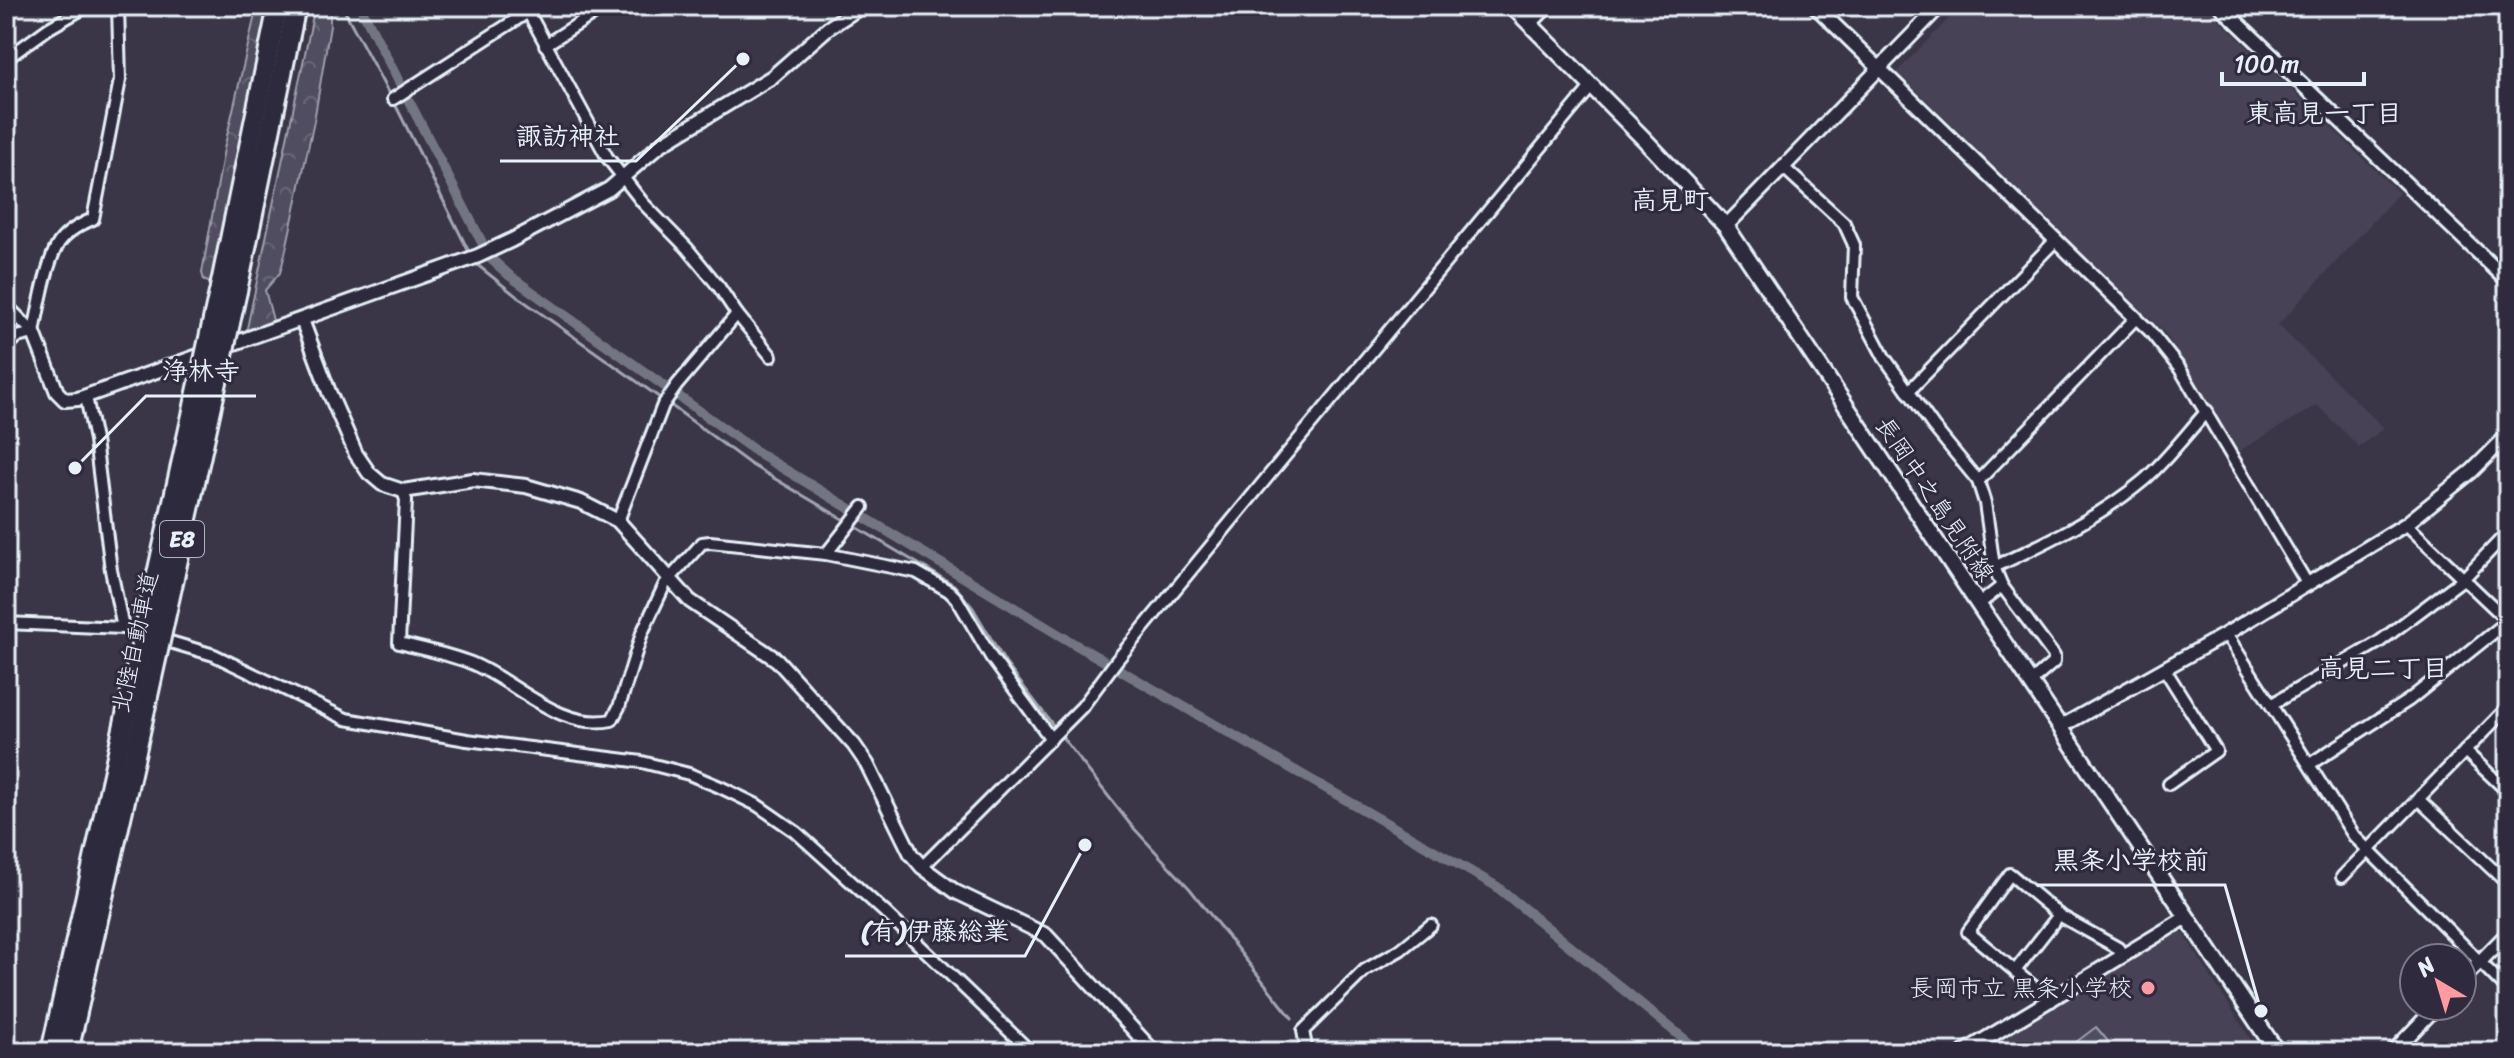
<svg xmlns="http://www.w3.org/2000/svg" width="2514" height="1058" font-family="Sriracha,'Klee One',sans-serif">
  <defs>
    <pattern id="forest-crowns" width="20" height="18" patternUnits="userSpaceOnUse" patternTransform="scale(2)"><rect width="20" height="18" fill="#504e5f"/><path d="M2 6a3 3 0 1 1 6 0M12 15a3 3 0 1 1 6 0" fill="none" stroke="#696877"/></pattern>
  </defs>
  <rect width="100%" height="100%" fill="#3a3648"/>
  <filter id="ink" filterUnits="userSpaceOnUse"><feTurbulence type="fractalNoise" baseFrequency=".0125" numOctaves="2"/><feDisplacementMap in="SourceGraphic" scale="16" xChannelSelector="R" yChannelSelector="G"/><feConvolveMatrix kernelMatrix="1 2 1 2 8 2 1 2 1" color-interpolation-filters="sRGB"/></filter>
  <g filter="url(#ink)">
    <g fill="#464354">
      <path d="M 1961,6 L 2205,6 L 2399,193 L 2278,325 L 2384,428 L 2359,447 L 2317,405 L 2239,451 L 2165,333 L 1897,72 Z"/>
      <path d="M 2176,928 L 2181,930 L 2259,1052 L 1986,1052 L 1983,1046 Z"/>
    </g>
    <g fill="url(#forest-crowns)" stroke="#9ca0ac" stroke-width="2">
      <path d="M 257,6 L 268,6 L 229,215 L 210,283 L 204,280 L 202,273 L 224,149 Z"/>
      <path d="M 315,6 L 330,6 L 330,26 L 314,121 L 285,254 L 280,273 L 265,290 L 274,324 L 246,333 Z"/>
    </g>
    <path fill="#504e5f" stroke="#9ca0ac" stroke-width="2" d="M 2096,1027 L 2117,1052 L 2063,1052 Z"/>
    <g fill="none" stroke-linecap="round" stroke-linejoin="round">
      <g stroke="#a2a6b1" stroke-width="3">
        <path d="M 342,6 L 390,96"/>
        <path d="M 394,102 L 471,256"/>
        <path d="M 475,263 L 515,295 L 663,400"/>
        <path d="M 669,404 L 750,464 L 954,585 L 973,608 L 1006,664 L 1073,751 L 1130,824 L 1190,889 L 1292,1018"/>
      </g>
      <path stroke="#737482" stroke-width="10" d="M 360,6 L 490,258 L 510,276 L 761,455 L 1071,642 L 1496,886 L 1700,1052"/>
      <defs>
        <g id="minor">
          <path d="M 525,6 L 607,157 L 643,203 L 687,248 L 719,287 L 737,314 L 677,385 L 663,405 L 618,521"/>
          <path d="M 1530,25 L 1549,6"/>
          <path d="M 545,45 L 606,6"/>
          <path d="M 6,59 L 49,28 L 87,6"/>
          <path d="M 393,99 L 528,12"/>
          <path d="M 1784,168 L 1844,223 L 1854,245 L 1852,297 L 1884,357 L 1933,426 L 1978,481 L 1985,503 L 1994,567 L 2002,586 L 2054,656 L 2054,662 L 2031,682"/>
          <path d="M 6,305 L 34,333"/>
          <path d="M 737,314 L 771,356"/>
          <path d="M 34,333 C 38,310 46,265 57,246 C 64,233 81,224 93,219 L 120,80 L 118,6"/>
          <path d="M 6,347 L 17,337 L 34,333"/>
          <path d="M 1908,392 L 2056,240"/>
          <path d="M 86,397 L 95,440 L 111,570 L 123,628"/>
          <path d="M 1978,481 L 2136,318 L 2149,330 L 2180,369 L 2308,585"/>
          <path d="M 403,491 L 406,500 L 399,643 C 423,649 448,654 471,663 C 516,681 559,731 612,720 L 619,707 L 642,633 L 665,584 L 702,543 L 710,542 L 826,554 L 916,572 L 949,591 L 957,599 L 991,657 L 1051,739"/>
          <path d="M 2406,524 L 2508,621"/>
          <path d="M 826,554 L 863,507"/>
          <path d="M 1994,567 C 2046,543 2100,517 2144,480 C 2167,460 2187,433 2207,411"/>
          <path d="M 1979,604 L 2002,586"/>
          <path d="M 6,623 L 123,628 L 214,655 L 346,719 L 467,740 L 642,762 L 689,774 L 720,787 L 757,805 L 796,832 L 888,915 L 1031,1052"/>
          <path d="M 2226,634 L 2354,836 L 2508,990"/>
          <path d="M 2164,668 L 2216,751 L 2169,784"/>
          <path d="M 2272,704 L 2379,642 L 2463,579 L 2508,532"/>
          <path d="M 2465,751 L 2508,792"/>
          <path d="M 2310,764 L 2409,700 L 2508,621"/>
          <path d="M 2418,799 L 2508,884"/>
          <path d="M 922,867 L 1082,707 L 1117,660 L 1270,474 L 1591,87"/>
          <path d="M 2342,877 L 2508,707"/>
          <path d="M 2015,971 L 2059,915"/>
          <path d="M 2051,1001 L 1968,932 L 2010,874 L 2059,915 L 2118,948 L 2123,956"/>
          <path d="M 1307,1052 L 1303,1031 L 1365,970 L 1400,950 L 1431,925"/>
        </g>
        <g id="tertiary">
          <path d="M 1815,6 L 2136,318"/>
          <path d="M 2220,6 L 2508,281"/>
          <path d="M 1726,226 L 1940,6"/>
          <path d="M 302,320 L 329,392 L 356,454 L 369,473 L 382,484 L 403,491 L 473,480 L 526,486 L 581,502 L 618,521 L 690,601 L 777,660 L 854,745 L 867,764 L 911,854 L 922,867 L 956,892 L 1046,935 L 1154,1052"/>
          <path d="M 34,333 L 57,392 L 65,400 L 78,399 L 478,256 L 512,240 L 609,189 L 660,145 L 772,77 L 828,28 L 862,6"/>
          <path d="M 2062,726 L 2226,634 L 2406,524 L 2472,471 L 2508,435"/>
          <path d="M 2462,980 L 2508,933"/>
          <path d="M 1964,1052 L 2187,917"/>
          <path d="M 2393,1052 L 2437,1006"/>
        </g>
        <path id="secondary" d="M 1512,6 L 1644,139 L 1726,226 L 2277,1052"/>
        <g id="motorway">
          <path d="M 220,288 L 278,6"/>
          <path d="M 237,291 L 296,6"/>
          <path d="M 51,1052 L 111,783"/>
          <path d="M 68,1052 L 128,787"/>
        </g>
      </defs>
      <use href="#minor" stroke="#e8f1f8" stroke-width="16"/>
      <use href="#tertiary" stroke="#e8f1f8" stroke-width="18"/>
      <use href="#secondary" stroke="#e8f1f8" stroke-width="20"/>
      <use href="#motorway" stroke="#e8f1f8" stroke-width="24"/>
      <use href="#minor" stroke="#2f2a3d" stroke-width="10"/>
      <use href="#tertiary" stroke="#2f2a3d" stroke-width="12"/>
      <use href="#secondary" stroke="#2f2a3d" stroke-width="14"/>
      <use href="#motorway" stroke="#2f2a3d" stroke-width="18"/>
      <defs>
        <g id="motorway-bridge">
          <path d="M 111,783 L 220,288"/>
          <path d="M 128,787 L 237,291"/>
        </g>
      </defs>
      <use href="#motorway-bridge" stroke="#e8f1f8" stroke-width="24" stroke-linecap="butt"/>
      <use href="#motorway-bridge" stroke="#2f2a3d" stroke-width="18"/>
    </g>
  </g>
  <circle fill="#ff9aa2" stroke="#2f2a3d" stroke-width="3" cx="2148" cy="988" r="8"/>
  <g text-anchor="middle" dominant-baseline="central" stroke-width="6" stroke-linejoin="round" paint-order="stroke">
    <rect fill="#2f2a3d" stroke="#b0b5c0" stroke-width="2" x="160" y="521" width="44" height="36" rx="6"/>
    <g font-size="22" font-weight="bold" fill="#e8f1f8">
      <text x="182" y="539">E8</text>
    </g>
    <g font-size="24" fill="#e8f1f8" stroke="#2f2a3d">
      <text transform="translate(1935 499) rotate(56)">長岡中之島見附線</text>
      <text transform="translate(135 642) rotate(-78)">北陸自動車道</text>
    </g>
    <g font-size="24" fill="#e8f1f8" stroke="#2f2a3d" text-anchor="end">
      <text x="2132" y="988">長岡市立 黒条小学校</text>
    </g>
    <g font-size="26" font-weight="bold" fill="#e8f1f8" stroke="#2f2a3d">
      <text x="2324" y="113">東高見一丁目</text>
      <text x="1670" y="200">高見町</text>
      <text x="2383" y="668">高見二丁目</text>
    </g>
  </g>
  <path fill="none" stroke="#e8f1f8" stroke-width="3" d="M743 59L636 161H500M75 468L146 396H256M2261 1011L2225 885H2037M1085 845L1025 956H845"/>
  <g fill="#e8f1f8" stroke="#2f2a3d" stroke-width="3">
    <circle cx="743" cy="59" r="8"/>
    <circle cx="75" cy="468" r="8"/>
    <circle cx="2261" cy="1011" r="8"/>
    <circle cx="1085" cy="845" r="8"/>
  </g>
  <g font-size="26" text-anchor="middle" font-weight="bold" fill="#e8f1f8" stroke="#2f2a3d" stroke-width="6" stroke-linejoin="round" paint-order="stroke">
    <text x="568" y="145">諏訪神社</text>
    <text x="201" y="380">浄林寺</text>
    <text x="2131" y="869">黒条小学校前</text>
    <text x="935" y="940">(有)伊藤総業</text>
  </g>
  <rect width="2514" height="1058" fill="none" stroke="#2f2a3d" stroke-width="32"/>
  <rect x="16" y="16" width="2482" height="1026" fill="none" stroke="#e8f1f8" stroke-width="3" filter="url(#ink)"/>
  <g transform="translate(2438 982) rotate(322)"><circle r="38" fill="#2f2a3d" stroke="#797a88" stroke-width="2"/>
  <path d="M0-6L14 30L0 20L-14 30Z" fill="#ff9aa2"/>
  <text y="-12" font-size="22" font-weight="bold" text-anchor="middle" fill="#e8f1f8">N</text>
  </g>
  <path d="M2222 72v12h142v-12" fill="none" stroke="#e8f1f8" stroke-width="4"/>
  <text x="2234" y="72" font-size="24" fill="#e8f1f8" stroke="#2f2a3d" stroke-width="6" paint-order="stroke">100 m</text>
</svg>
